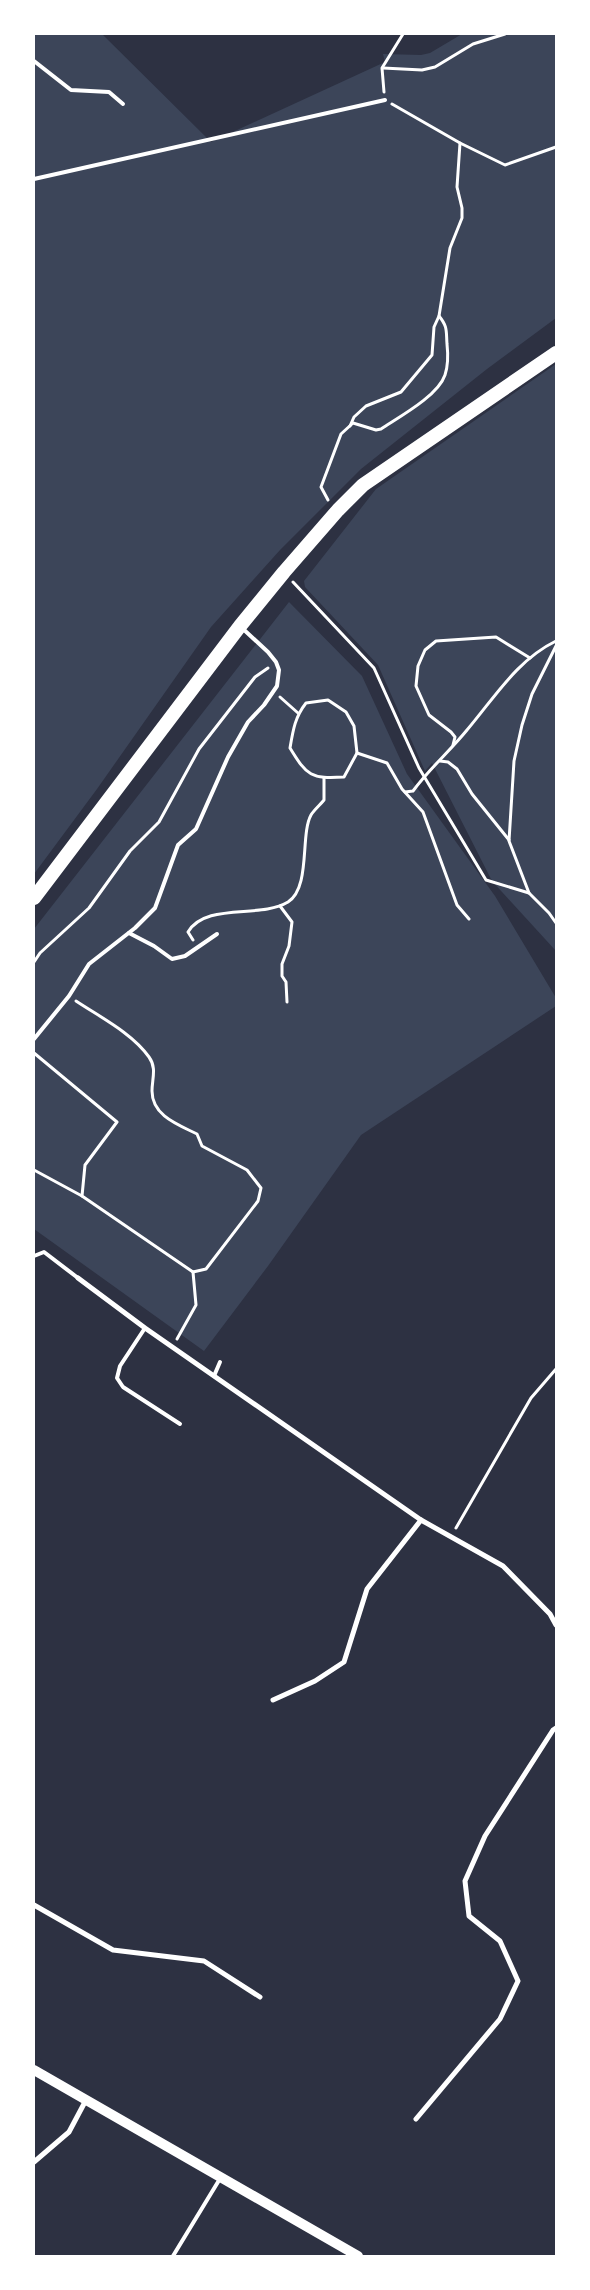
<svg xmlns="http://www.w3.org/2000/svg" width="590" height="2290" font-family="'Zilla Slab',serif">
  <rect width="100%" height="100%" fill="#2d3142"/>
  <g fill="#3c4559">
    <path d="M 34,34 L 102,34 L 211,142 L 385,62 L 383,54 L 421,55 L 430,53 L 462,34 L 556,34 L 556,318 L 487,369 L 361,469 L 280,550 L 211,627 L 97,789 L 34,874 Z"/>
    <path d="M 556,364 L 556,951 L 492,881 L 432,763 L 425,771 L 378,665 L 305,587 L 304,581 L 376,489 Z"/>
    <path d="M 289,602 L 362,676 L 407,774 L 495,896 L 556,998 L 556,1006 L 361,1135 L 268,1266 L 204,1351 L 34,1229 L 34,929 Z"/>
  </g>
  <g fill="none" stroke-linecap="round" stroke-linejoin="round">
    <g stroke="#fff" stroke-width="3">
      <path d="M 383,68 L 422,70 L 435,67 L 473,44 L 505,34"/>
      <path d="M 384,92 L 382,68 L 403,34"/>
      <path d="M 460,143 L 505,165 L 556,147"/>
      <path d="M 350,426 L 354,417 L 366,406 L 401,392 L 432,355 L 434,327 L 439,316 L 450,248 L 462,218 L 462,208 L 457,187 L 460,143 L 392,104"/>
      <path d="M 328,500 L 321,487 L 341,434 L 353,423 L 376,430 L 381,429 C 399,417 438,396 445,375 C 448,366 448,353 447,344 C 446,331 448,327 439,316"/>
      <path d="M 293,582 L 374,668 L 419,768 L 486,880 L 529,893 L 549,913 L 556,923"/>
      <path d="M 280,697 L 298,713"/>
      <path d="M 328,700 L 346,712 L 354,726 L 357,753 L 344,777 C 311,779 307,776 290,748 C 293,730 295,717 306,703 Z"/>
      <path d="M 453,745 L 455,737 L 451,732 L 429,715 L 416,686 L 418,666 L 425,650 L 436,641 L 496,637 L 530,658"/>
      <path d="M 357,753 L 387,763 L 402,789 L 423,812 L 457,905 L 469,919"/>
      <path d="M 440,761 L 448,762 L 457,769 L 472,794 L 509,840"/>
      <path d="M 405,792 L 413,791 C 429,769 450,751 467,730 C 495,697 517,660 556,641"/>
      <path d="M 529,893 L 509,841 L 514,761 L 522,725 L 532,694 L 556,646"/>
      <path d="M 280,906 L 292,922 L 289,946 L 282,964 L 282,976 L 286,982 L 287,1002"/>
      <path d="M 193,940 L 188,932 C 206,902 260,919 288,902 C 311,887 300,835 311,815 C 314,810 320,805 324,800 L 324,778"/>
      <path d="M 34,962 L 40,953 L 89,908 L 130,851 L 159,822 L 199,749 L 255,677 L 268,668"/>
      <path d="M 34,1053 L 117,1122 L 85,1165 L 82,1196 L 193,1272 L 206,1269 L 258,1201 L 261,1188 L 247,1170 L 202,1146 L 197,1134 C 179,1125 152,1116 152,1091 C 152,1079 157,1068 149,1057 C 132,1033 100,1017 76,1001"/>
      <path d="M 34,1170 L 82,1196"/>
      <path d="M 177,1339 L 196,1305 L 193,1272"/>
      <path d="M 456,1528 L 531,1398 L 556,1369"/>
    </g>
    <g stroke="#fff" stroke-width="4">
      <path d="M 34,61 L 71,90 L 109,92 L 123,104"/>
      <path d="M 34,179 L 385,100"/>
      <path d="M 129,933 L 154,946 L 172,959 L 185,956 L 217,934"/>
      <path d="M 34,1039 L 69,996 L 89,964 L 135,928 L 155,908 L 178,845 L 196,829 L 228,757 L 248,722 L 264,705 L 277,686 L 279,670 L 276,662 L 268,652 L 242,628"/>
      <path d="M 34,1256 L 44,1252 L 78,1278"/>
      <path d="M 145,1328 L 120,1366 L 117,1378 L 123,1387 L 180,1424"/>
      <path d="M 214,1376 L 220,1362"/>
      <path d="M 173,2256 L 221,2177"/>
    </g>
    <g stroke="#fff" stroke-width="5">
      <path d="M 78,1278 L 145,1328 L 421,1520 L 503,1566 L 550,1614 L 556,1625"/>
      <path d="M 273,1700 L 315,1681 L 344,1662 L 367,1589 L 421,1520"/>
      <path d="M 34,1905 L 113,1950 L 204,1961 L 260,1997"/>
      <path d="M 416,2119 L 500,2019 L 518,1981 L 500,1941 L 469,1916 L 465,1881 L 485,1836 L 553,1730 L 556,1728"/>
      <path d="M 34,2162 L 69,2132 L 86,2100"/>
    </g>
    <path stroke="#fff" stroke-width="10" d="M 34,2070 L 358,2256"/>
    <path stroke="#fff" stroke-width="14" d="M 34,898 L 240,626 L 284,572 L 338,510 L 363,485 L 556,353"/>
  </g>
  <rect width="590" height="2290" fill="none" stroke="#ffffff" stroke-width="70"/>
</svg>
